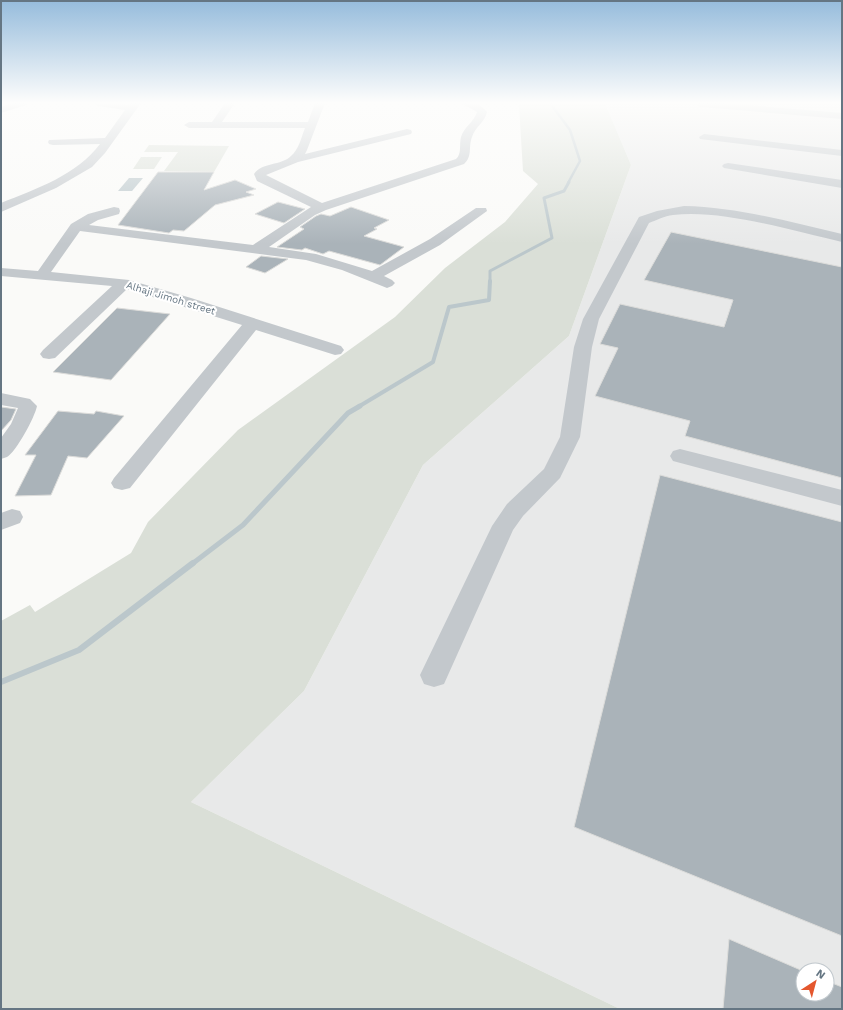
<svg xmlns="http://www.w3.org/2000/svg" width="843" height="1010" font-family="'Work Sans',sans-serif">
  <rect width="100%" height="100%" fill="#fafaf8"/>
  <path fill="#e8e9e9" fill-rule="evenodd" d="M 605,103 L 842,103 L 842,1009 L 620,1009 L 191,802 L 304,691 L 423,465 L 569,336 L 631,165 ZM 803,970 L 827,970 L 827,994 L 803,994 Z"/>
  <g fill="#dadfd7">
    <path d="M 522,103 L 605,103 L 631,165 L 569,336 L 423,465 L 304,691 L 191,802 L 620,1009 L 1,1009 L 1,621 L 30,605 L 35,612 L 131,553 L 148,522 L 238,430 L 395,317 L 445,268 L 505,222 L 538,184 L 523,171 L 519,105 Z"/>
    <path d="M 149,145 L 229,146 L 214,172 L 164,171 L 178,152 L 144,152 Z"/>
    <path d="M 141,157 L 162,157 L 154,169 L 133,169 Z"/>
  </g>
  <path fill="#bbc7cb" d="M 129,178 L 143,178 L 132,191 L 118,191 Z"/>
  <g fill="none" stroke-linecap="round" stroke-linejoin="round">
    <path stroke="#bbc7cb" stroke-width="2.5" d="M 550,103 L 570,130 L 580,161 L 568,183"/>
    <path stroke="#bbc7cb" stroke-width="3" d="M 490,282 L 490,271 L 552,238 L 544,198 L 564,191 L 569,182"/>
    <path stroke="#bbc7cb" stroke-width="4" d="M 358,407 L 433,362 L 449,307 L 489,300 L 490,281"/>
    <path stroke="#bbc7cb" stroke-width="5" d="M 192,564 L 243,525 L 348,413 L 360,406"/>
    <path stroke="#bbc7cb" stroke-width="6" d="M 1,682 L 79,650 L 193,563"/>
  </g>
  <g fill="#aab3b9" stroke="#dcdcda">
    <path d="M 158,172 L 214,172 L 204,190 L 235,180 L 256,189 L 246,192 L 254,195 L 215,205 L 184,231 L 173,230 L 169,233 L 118,225 Z"/>
    <path d="M 278,202 L 305,209 L 284,223 L 255,214 Z"/>
    <path d="M 351,207 L 389,220 L 374,228 L 377,229 L 364,236 L 404,247 L 380,265 L 329,251 L 323,254 L 305,248 L 302,250 L 277,247 L 304,229 L 300,227 L 316,216 L 321,214 L 330,216 Z"/>
    <path d="M 671,232 L 842,267 L 842,478 L 685,436 L 690,421 L 595,396 L 618,348 L 600,344 L 620,304 L 724,327 L 733,300 L 644,280 Z"/>
    <path d="M 261,256 L 288,259 L 265,273 L 246,267 Z"/>
    <path d="M 117,308 L 170,314 L 111,380 L 53,372 Z"/>
    <path d="M 1,407 L 16,409 L 11,420 L 1,431 Z"/>
    <path d="M 58,411 L 94,414 L 96,411 L 124,416 L 87,458 L 68,456 L 51,495 L 15,496 L 36,455 L 25,455 Z"/>
    <path d="M 660,475 L 842,522 L 842,936 L 574,827 Z"/>
    <path d="M 729,939 L 803,971 L 803,994 L 827,994 L 827,981 L 842,987 L 842,1009 L 723,1009 Z"/>
  </g>
  <g fill="none" stroke-linecap="round" stroke-linejoin="round">
    <g fill="#c3c8cc" fill-rule="evenodd">
      <path d="M 13,103 L 28,103 L 26,105 L 1,113 L 1,107 Z"/>
      <path d="M 93,103 L 129,105 L 131,103 L 141,103 L 105,153 L 92,167 L 56,188 L 1,212 L 1,203 C 36,189 77,175 100,144 L 53,145 L 49,144 L 48,142 L 49,140 L 105,138 L 125,110 L 98,106 Z"/>
      <path d="M 225,103 L 235,103 L 222,122 L 308,122 L 315,103 L 325,103 L 307,150 L 305,154 L 407,129 L 411,130 L 412,132 L 411,134 L 298,162 L 266,175 L 322,203 L 456,159 C 462,154 459,145 461,137 C 464,127 474,122 477,112 L 461,103 C 472,103 480,103 487,112 C 485,122 475,127 472,137 C 468,147 473,156 464,164 L 326,210 L 315,215 L 269,247 L 316,254 L 372,271 L 430,239 L 476,208 L 486,208 L 487,211 L 440,245 L 384,276 L 392,280 L 395,283 L 392,286 L 387,288 L 342,270 L 306,260 L 80,231 L 51,272 L 129,280 L 191,298 L 341,346 L 344,350 L 341,354 L 335,355 L 256,330 L 130,488 L 122,490 L 114,488 L 111,483 L 114,478 L 242,325 L 127,289 L 55,358 L 49,359 L 43,358 L 40,354 L 43,350 L 112,286 L 1,276 L 1,268 L 38,271 L 71,224 L 88,214 L 114,207 L 119,208 L 120,211 L 119,214 L 98,220 L 89,225 L 253,245 L 311,207 L 257,181 L 254,174 C 262,162 281,166 291,156 C 299,149 301,138 305,128 L 189,128 L 184,125 L 189,122 L 212,122 Z"/>
      <path d="M 697,103 L 723,103 L 842,113 L 842,119 L 701,107 L 698,106 Z"/>
      <path d="M 704,134 L 842,150 L 842,156 L 700,139 L 699,137 Z"/>
      <path d="M 728,163 L 842,180 L 842,188 L 724,168 L 722,166 L 724,164 Z"/>
      <path d="M 684,206 C 737,207 790,222 842,234 L 842,242 C 793,231 722,209 673,215 C 664,216 657,220 649,223 L 599,319 L 592,347 L 580,437 L 560,478 L 523,516 L 513,530 L 444,684 L 434,687 L 424,684 L 420,675 L 492,526 L 507,504 L 544,469 L 560,437 L 574,347 L 583,319 L 639,217 L 657,211 Z"/>
      <path d="M 1,393 L 30,399 L 37,406 C 35,417 16,452 7,457 C 5,458 3,458 1,459 L 1,438 L 11,424 L 18,408 L 1,405 Z"/>
      <path d="M 680,449 L 842,490 L 842,506 L 673,461 L 670,456 L 673,451 Z"/>
      <path d="M 12,509 L 20,511 L 23,517 L 20,523 L 1,530 L 1,513 Z"/>
    </g>
  </g>
  <linearGradient id="sky" x2="0" y2="1"><stop stop-color="#96bcdc"/><stop offset="0.42" stop-color="#fdfdfc"/><stop offset="1" stop-color="#fdfdfc" stop-opacity="0"/></linearGradient>
  <rect width="843" height="244" fill="url(#sky)"/>
  <g text-anchor="middle" dominant-baseline="central" stroke-width="4" stroke-linejoin="round" paint-order="stroke">
    <g font-size="10" fill="#657683" stroke="#fff">
      <text transform="translate(171 298) rotate(17)">Alhaji Jimoh street</text>
    </g>
  </g>
  <rect width="843" height="1010" fill="none" stroke="#657683" stroke-width="4"/>
  <g transform="translate(815 982) rotate(36)"><circle r="19" fill="#ffffff" stroke="#c1c8cd"/>
  <path d="M0-3L7 15L0 10L-7 15Z" fill="#e4572e"/>
  <text y="-6" font-size="11" font-weight="bold" text-anchor="middle" fill="#657683">N</text>
  </g>
</svg>
